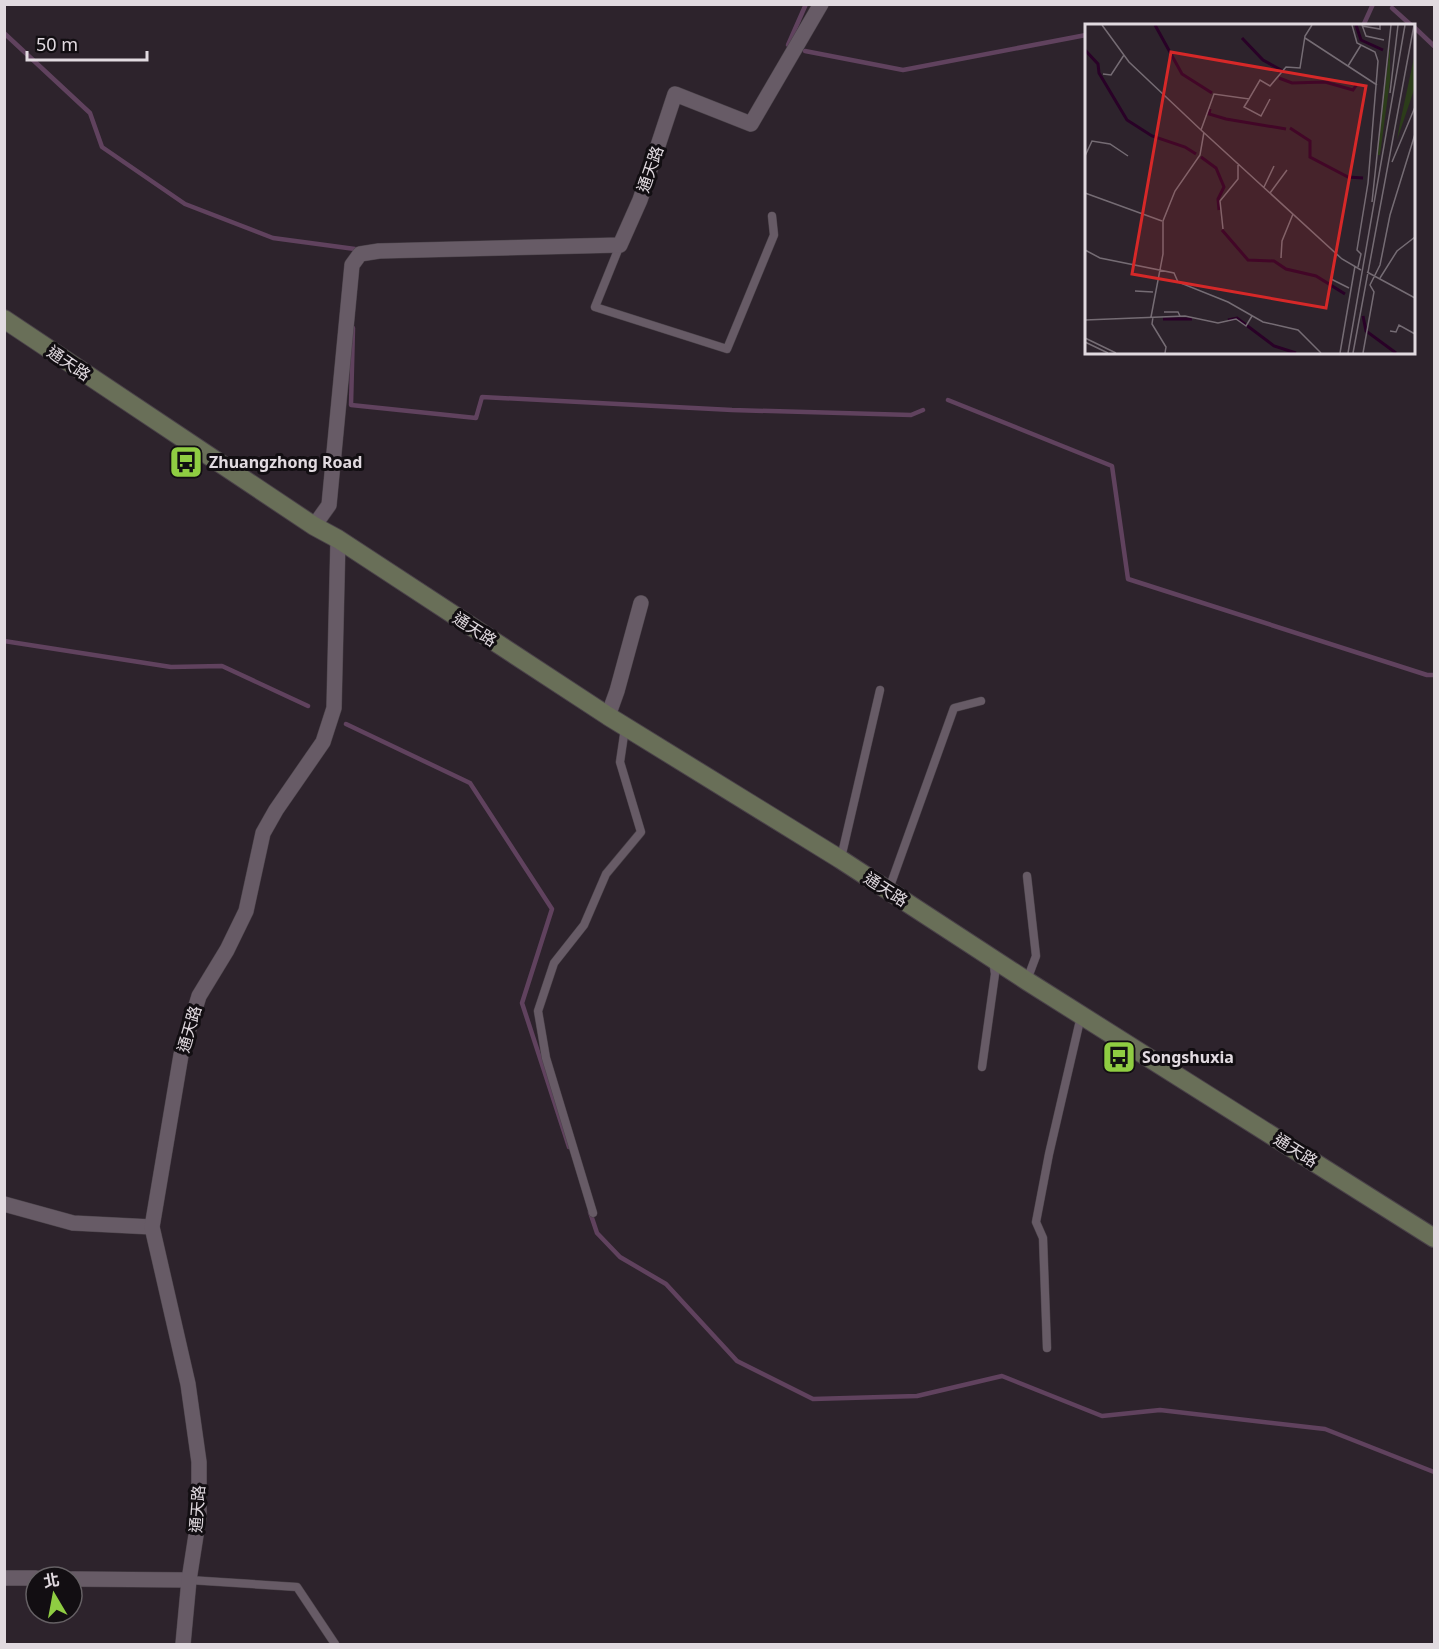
<svg xmlns="http://www.w3.org/2000/svg" width="1439" height="1649" font-family="'Noto Sans','Noto Sans TC',sans-serif">
  <rect width="100%" height="100%" fill="#2d232c"/>
  <g fill="none" stroke-linecap="round" stroke-linejoin="round">
    <g stroke="#60425e" stroke-width="4.5">
      <path d="M 1392,8 L 1412,26"/>
      <path d="M 1137,26 L 1144,26"/>
      <path d="M 1363,26 L 1373,4"/>
      <path d="M 1414,27 L 1434,46"/>
      <path d="M 4,33 L 90,113 L 102,147 L 185,204 L 273,238 L 355,249"/>
      <path d="M 788,45 L 806,4"/>
      <path d="M 805,51 L 903,70 L 1086,35"/>
      <path d="M 353,328 L 351,405 L 476,418 L 482,397 L 732,410 L 911,415 L 923,410"/>
      <path d="M 948,400 L 1112,466 L 1128,579 L 1427,675 L 1434,675"/>
      <path d="M 4,641 L 171,667 L 222,666 L 308,706"/>
      <path d="M 346,724 L 470,783 L 552,909 L 522,1003 L 569,1147"/>
      <path d="M 590,1212 L 597,1233 L 620,1257 L 666,1284 L 737,1361 L 813,1399 L 917,1396 L 1002,1376 L 1102,1416 L 1160,1410 L 1325,1429 L 1434,1472"/>
    </g>
    <defs>
      <g id="lane">
        <path d="M 620,245 L 595,307 L 727,349 L 774,235 L 772,216"/>
        <path d="M 841,858 L 880,690"/>
        <path d="M 1027,876 L 1036,956 L 1027,980"/>
        <path d="M 889,889 L 954,708 L 981,701"/>
        <path d="M 982,1067 L 995,974 L 993,960"/>
        <path d="M 593,1213 L 546,1058 L 538,1011 L 554,963 L 584,925 L 606,874 L 641,832 L 620,762 L 625,728"/>
        <path d="M 1047,1348 L 1043,1238 L 1036,1222 L 1049,1154 L 1081,1016"/>
        <path d="M 189,1580 L 297,1587 L 335,1644"/>
      </g>
      <g id="street">
        <path d="M 314,526 L 329,505 L 352,265 L 360,254 L 379,251 L 620,245 L 640,200 L 675,94 L 751,124 L 821,4"/>
        <path d="M 608,716 L 617,691 L 641,603"/>
        <path d="M 4,1204 L 73,1223 L 152,1227"/>
        <path d="M 4,1578 L 36,1578"/>
        <path d="M 72,1579 L 189,1580"/>
        <path d="M 183,1644 L 189,1580 L 199,1516 L 199,1462 L 188,1384 L 152,1227 L 181,1055 L 199,996 L 227,950 L 246,911 L 263,833 L 276,810 L 323,742 L 334,708 L 338,539"/>
      </g>
      <path id="secondary" d="M 4,319 L 314,526 L 338,539 L 608,716 L 840,859 L 1027,981 L 1434,1238"/>
    </defs>
    <use href="#lane" stroke="#4a4249" stroke-width="9"/>
    <use href="#street" stroke="#4a4249" stroke-width="16"/>
    <use href="#secondary" stroke="#4a4249" stroke-width="20"/>
    <use href="#lane" stroke="#675b66" stroke-width="8"/>
    <use href="#street" stroke="#675b66" stroke-width="15"/>
    <use href="#secondary" stroke="#696f58" stroke-width="18"/>
  </g>
  <defs>
    <symbol id="bus-square" viewBox="-11 -11 22 22"><rect x="-9" y="-9" width="18" height="18" rx="4" fill="#8fcd42" stroke="#120e12"/><path d="M-5-6H5V4H4V6H2V4H-2V6H-4V4H-5ZM-3.5-4V0h7V-4ZM-3.5 1.2v1.5H-2V1.2ZM2 1.2v1.5H3.5V1.2Z" fill="#111"/></symbol>
  </defs>
  <g fill-rule="evenodd">
    <use href="#bus-square" x="167" y="443" width="38" height="38"/>
    <use href="#bus-square" x="1100" y="1038" width="38" height="38"/>
  </g>
  <g text-anchor="middle" dominant-baseline="central" stroke-width="6" stroke-linejoin="round" paint-order="stroke">
    <g font-size="16" fill="#e1dae0" stroke="#120e12">
      <text transform="translate(650 169) rotate(-71)">通天路</text>
      <text transform="translate(69 363) rotate(34)">通天路</text>
      <text transform="translate(475 629) rotate(33)">通天路</text>
      <text transform="translate(886 889) rotate(33)">通天路</text>
      <text transform="translate(189 1029) rotate(-74)">通天路</text>
      <text transform="translate(1296 1150) rotate(32)">通天路</text>
      <text transform="translate(197 1509) rotate(-86)">通天路</text>
    </g>
    <g font-size="16" font-weight="bold" fill="#e1dae0" stroke="#120e12" text-anchor="start">
      <text x="209" y="462">Zhuangzhong Road</text>
      <text x="1142" y="1057">Songshuxia</text>
    </g>
  </g>
  <g transform="translate(1085 24)">
    <rect width="330" height="330" fill="#2d232c"/>
    <path d="M 305,21 L 305,56 L 295,131 L 292,131 ZM 330,29 L 330,63 L 312,116 L 315,99 Z" fill="#2c3d1a"/>
    <path fill="none" stroke="#290127" stroke-width="3" d="M 70,1 L 97,50 L 127,69M 271,1 L 276,16 L 298,26M 157,14 L 178,36 L 196,46 L 194,49M 0,26 L 13,40 L 14,49 L 42,96 L 67,112 L 100,123 L 111,130M 194,54 L 207,59 L 240,58 L 268,66 L 272,60M 125,85 L 124,90 L 141,95 L 201,105M 205,104 L 225,117 L 225,133 L 263,153 L 278,154M 116,133 L 131,144 L 139,163 L 133,175 L 134,186M 137,206 L 163,236 L 189,237 L 201,245 L 231,252 L 260,270M 278,292 L 281,307 L 311,329M 78,295 L 107,295M 143,296 L 152,294 L 189,322 L 211,329"/>
    <path fill="none" stroke="#756c74" stroke-width="1.5" d="M 17,1 L 44,38 L 116,106 L 257,235 L 276,246M 267,1 L 272,19 L 290,28 L 293,37 L 283,159 L 272,226 L 276,230 L 273,243M 277,1 L 281,12 L 299,16M 277,2 L 295,5 L 295,1M 220,14 L 292,61M 263,42 L 276,21M 18,50 L 26,51 L 39,31M 305,69 L 313,1M 164,75 L 159,83 L 176,92 L 185,75M 116,106 L 129,70 L 164,75 L 175,56 L 185,62 L 201,43 L 215,44 L 220,12 L 227,1M 0,132 L 7,117 L 25,120 L 43,132M 307,138 L 330,83M 179,163 L 189,142M 0,169 L 77,197M 185,169 L 202,146M 287,178 L 306,1M 138,205 L 135,177 L 153,155 L 153,141M 0,226 L 15,234 L 89,249 L 93,258 L 143,278 L 178,298 L 213,306 L 236,329M 196,234 L 197,217 L 208,190M 282,248 L 330,274M 295,254 L 312,227 L 330,213M 246,255 L 264,264M 50,267 L 68,268M 79,288 L 93,288 L 95,292M 66,293 L 78,230 L 78,197 L 90,167 L 115,131 L 119,108M 68,293 L 67,300 L 81,323 L 80,329M 0,296 L 100,292 L 133,299 L 151,295 L 161,302 L 167,292M 305,307 L 311,308 L 314,301 L 330,310M 0,314 L 31,329M 0,318 L 23,329M 255,329 L 270,242M 263,329 L 320,1M 268,329 L 329,1M 278,329 L 289,268 L 285,261 L 295,241 L 305,191 L 330,110"/>
    <path fill="#d62828" fill-opacity="0.15" stroke="#d62828" stroke-width="3" d="M 86,28 L 281,62 L 241,284 L 47,250 Z"/>
    <rect width="330" height="330" fill="none" stroke="#e1dae0" stroke-width="3"/>
  </g>
  <rect width="1439" height="1649" fill="none" stroke="#e1dae0" stroke-width="12"/>
  <g transform="translate(54 1595) rotate(350)"><circle r="28" fill="#120e12" stroke="#656064" stroke-width="1.5"/>
  <path d="M0-4.5L10 22L0 15L-10 22Z" fill="#8fcd42"/>
  <text y="-9" font-size="16" font-weight="bold" text-anchor="middle" fill="#e1dae0">北</text>
  </g>
  <path d="M27 51v9h120v-9" fill="none" stroke="#e1dae0" stroke-width="3"/>
  <text x="36" y="51" font-size="18" fill="#e1dae0" stroke="#120e12" stroke-width="4.5" paint-order="stroke">50 m</text>
</svg>
